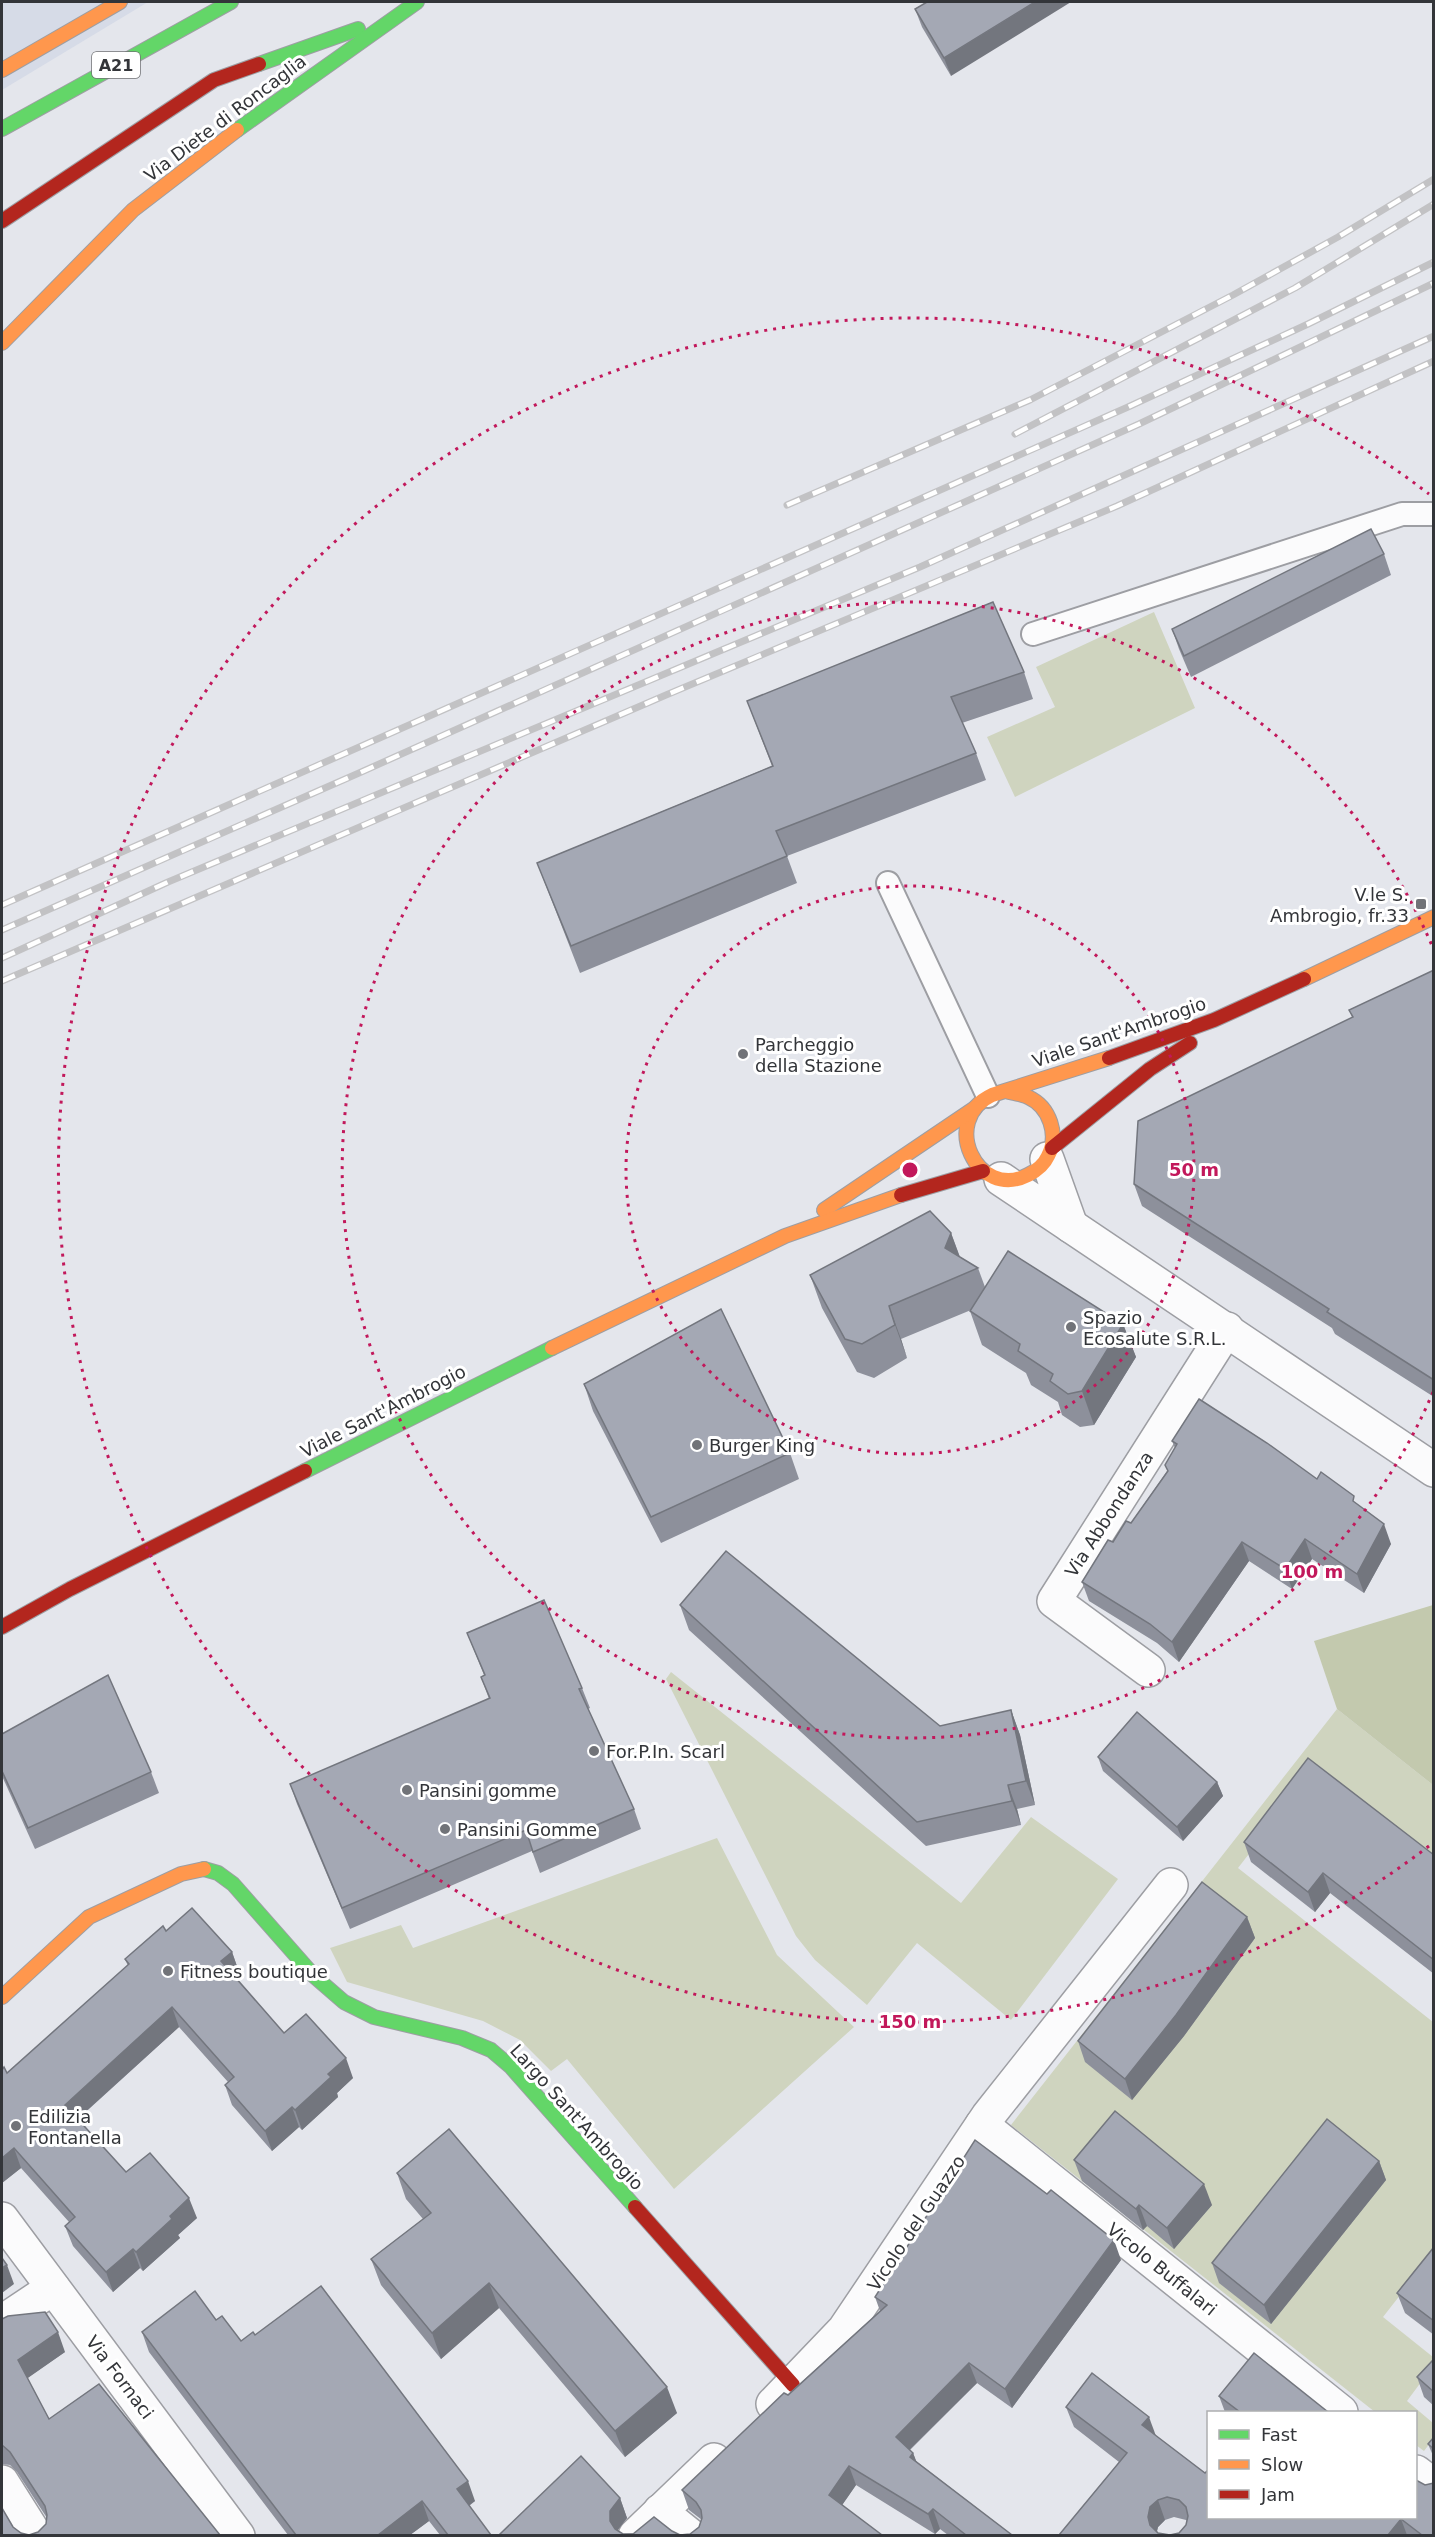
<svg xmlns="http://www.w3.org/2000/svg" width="1435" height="2537" font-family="'DejaVu Sans',sans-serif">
  <rect width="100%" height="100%" fill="#e4e6ec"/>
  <path fill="#d6dbe7" d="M 2,2 L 148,2 L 2,90 Z"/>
  <g fill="#cfd4bf">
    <path d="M 1154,612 L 1195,708 L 1015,797 L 987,737 L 1055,707 L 1036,667 Z"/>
    <path d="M 671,1672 L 961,1903 L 1031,1817 L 1118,1879 L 1011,2020 L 917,1943 L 867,2005 L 815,1960 L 796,1936 L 666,1679 Z"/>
    <path d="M 1337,1709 L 1433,1785 L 1433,1856 L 1318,1765 L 1238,1868 L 1433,2022 L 1433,2253 L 1383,2317 L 1433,2357 L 1433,2366 L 1407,2401 L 1433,2423 L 1433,2439 L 1424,2451 L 1416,2445 L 1416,2412 L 1375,2412 L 1011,2125 Z"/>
    <path d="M 717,1838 L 777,1955 L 854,2027 L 674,2189 L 567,2059 L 551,2071 L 520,2040 L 483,2021 L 347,1982 L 330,1948 L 401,1925 L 413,1948 Z"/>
  </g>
  <path fill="#c3c9ae" d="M 1433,1605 L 1434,1605 L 1433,1785 L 1337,1709 L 1314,1641 Z"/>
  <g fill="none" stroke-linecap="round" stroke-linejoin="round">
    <defs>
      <g id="lane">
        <path d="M 1033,634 L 1402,514 L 1434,514"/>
        <path d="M 888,883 L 988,1096"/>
      </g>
      <g id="street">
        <path d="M 1001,1179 L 1071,1226 L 1047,1159"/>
        <path d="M 1071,1226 L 1434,1470"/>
        <path d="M 1148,1670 L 1054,1601 L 1227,1329"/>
        <path d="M 982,2125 L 1341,2412"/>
        <path d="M 2,2219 L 238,2536"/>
        <path d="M 2,2322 L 53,2288"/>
        <path d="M 773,2404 L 844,2330 L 988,2116 L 1171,1885"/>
        <path d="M 1416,2472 L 1434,2486"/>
        <path d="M 2,2482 L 36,2536"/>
        <path d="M 660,2511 L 691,2536"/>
        <path d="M 635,2536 L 714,2460"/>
      </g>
      <g id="fast">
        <path d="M 259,64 L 358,29"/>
        <path d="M 2,129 L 231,2"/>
        <path d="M 237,130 L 417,2"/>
        <path d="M 305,1471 L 552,1348"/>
        <path d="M 204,1869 L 218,1873 L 233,1884 L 314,1976 L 344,2002 L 374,2017 L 462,2038 L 491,2050 L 511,2067 L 635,2207"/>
      </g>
      <g id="slow">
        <path d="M 2,70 L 120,2"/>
        <path d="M 2,343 L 133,210 L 237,130"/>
        <path d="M 1304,979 L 1434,917"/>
        <path d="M 1006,1091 C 1013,1093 1022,1094 1028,1097 C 1050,1107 1059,1135 1048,1156 C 1044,1165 1036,1171 1028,1175 C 977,1201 939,1120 992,1095 L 1109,1058"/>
        <path d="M 824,1210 L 975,1108"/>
        <path d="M 552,1348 L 785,1236 L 901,1195"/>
        <path d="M 2,1997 L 89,1917 L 181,1874 L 204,1869"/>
      </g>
      <g id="jam">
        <path d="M 2,221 L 214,80 L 259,64"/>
        <path d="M 1109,1058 L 1214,1020 L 1304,979"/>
        <path d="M 1052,1148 L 1150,1069 L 1190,1043"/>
        <path d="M 901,1195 L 983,1171"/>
        <path d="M 2,1627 L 70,1589 L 305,1471"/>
        <path d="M 635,2207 L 793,2385"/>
      </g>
    </defs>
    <use href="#lane" stroke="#9d9ea3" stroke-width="26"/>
    <use href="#street" stroke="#9d9ea3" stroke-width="36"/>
    <use href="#fast" stroke="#9d9ea3" stroke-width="16"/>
    <use href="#slow" stroke="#9d9ea3" stroke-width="16"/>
    <use href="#jam" stroke="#9d9ea3" stroke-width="16"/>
    <use href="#lane" stroke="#fbfbfc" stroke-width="22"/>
    <use href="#street" stroke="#fbfbfc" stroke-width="33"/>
    <use href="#fast" stroke="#63d668" stroke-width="14"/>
    <use href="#slow" stroke="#ff974d" stroke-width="14"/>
    <use href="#jam" stroke="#b3261e" stroke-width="14"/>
    <defs>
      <g id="rail">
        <path d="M 1015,434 L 1295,288 L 1434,204"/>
        <path d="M 787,505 L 1030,400 L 1233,295 L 1338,237 L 1434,179"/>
        <path d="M 2,905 L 1128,407 L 1308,324 L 1434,262"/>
        <path d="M 2,930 L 359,773 L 1139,424 L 1434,283"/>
        <path d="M 2,958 L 168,882 L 920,567 L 1434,336"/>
        <path d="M 2,981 L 666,695 L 1117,506 L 1434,361"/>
      </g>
    </defs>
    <use href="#rail" stroke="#c2c2c4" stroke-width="7"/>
    <use href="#rail" stroke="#fff" stroke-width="4.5" stroke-dasharray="14" stroke-linecap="butt"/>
  </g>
  <g fill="#8d909b" fill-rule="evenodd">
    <path d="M 927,2 L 951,76 L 922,27 L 915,9 Z"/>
    <path d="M 1384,554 L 1391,575 L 1191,677 L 1179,649 L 1172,629 Z"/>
    <path d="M 1024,672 L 1033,699 L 962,723 L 976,753 L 986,780 L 787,856 L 797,883 L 580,973 L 537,863 L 772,766 L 747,701 Z"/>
    <path d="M 1434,970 L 1434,1397 L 1335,1334 L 1332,1328 L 1142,1206 L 1134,1184 L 1352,1017 L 1349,1010 Z"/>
    <path d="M 951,1233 L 960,1257 L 978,1268 L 985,1287 L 1123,1324 L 1136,1357 L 1094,1425 L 1080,1427 L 1062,1415 L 1058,1402 L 1031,1385 L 1026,1373 L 982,1345 L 970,1311 L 971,1310 L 901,1339 L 907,1358 L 874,1378 L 857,1372 L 822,1308 L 810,1275 Z"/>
    <path d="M 584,1384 L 790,1453 L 799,1479 L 661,1543 L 593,1411 Z"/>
    <path d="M 1172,1441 L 1317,1479 L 1357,1505 L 1391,1544 L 1364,1593 L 1312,1559 L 1292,1589 L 1249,1561 L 1179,1662 L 1157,1643 L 1089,1601 L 1082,1582 L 1113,1542 L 1131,1523 L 1167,1471 L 1175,1448 Z"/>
    <path d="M 680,1605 L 940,1726 L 1011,1710 L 1020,1735 L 1035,1805 L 1017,1809 L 1021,1825 L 926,1846 L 689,1630 Z"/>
    <path d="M 467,1633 L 582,1688 L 590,1708 L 588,1709 L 634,1809 L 641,1829 L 540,1873 L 532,1851 L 350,1929 L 297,1804 L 290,1784 L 489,1699 L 481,1677 L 484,1675 Z"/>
    <path d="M 2,1734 L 151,1772 L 159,1793 L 35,1849 L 2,1776 Z"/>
    <path d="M 1098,1757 L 1217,1782 L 1223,1796 L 1183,1841 L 1103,1771 Z"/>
    <path d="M 1244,1842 L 1434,1855 L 1434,1974 L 1330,1893 L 1315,1912 L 1251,1862 Z"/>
    <path d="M 1247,1917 L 1255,1938 L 1184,2036 L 1132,2100 L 1085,2062 L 1078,2041 Z"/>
    <path d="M 166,1931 L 232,1952 L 239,1972 L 234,1976 L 284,2033 L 353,2078 L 337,2093 L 338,2097 L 302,2130 L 299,2127 L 272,2151 L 232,2105 L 225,2085 L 228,2082 L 179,2027 L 78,2119 L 126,2172 L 197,2218 L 178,2235 L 180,2238 L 143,2271 L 140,2268 L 113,2292 L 73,2246 L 65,2226 L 69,2222 L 21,2168 L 2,2183 L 2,2070 L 7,2073 L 128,1966 L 125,1959 Z"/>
    <path d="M 1074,2160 L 1212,2205 L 1174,2249 L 1147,2226 L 1143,2230 L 1082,2181 Z"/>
    <path d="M 1379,2161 L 1386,2180 L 1271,2324 L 1219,2283 L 1212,2263 Z"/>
    <path d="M 397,2173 L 677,2413 L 625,2457 L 499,2308 L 441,2359 L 381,2285 L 371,2259 L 423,2219 L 406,2199 Z"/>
    <path d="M 1434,2247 L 1434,2335 L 1405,2313 L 1397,2293 Z"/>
    <path d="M 1121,2260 L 1012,2408 L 977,2383 L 910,2450 L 913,2453 L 916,2461 L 1012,2535 L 948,2535 L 940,2529 L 935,2534 L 856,2485 L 842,2505 L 882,2535 L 499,2535 L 620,2498 L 627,2518 L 617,2531 L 623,2534 L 672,2531 L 680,2535 L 690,2534 L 699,2527 L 702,2520 L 689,2510 L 682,2490 L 880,2311 L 875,2297 Z"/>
    <path d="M 2,2319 L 65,2352 L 27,2378 L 49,2419 L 220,2535 L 2,2535 L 13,2527 L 21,2533 L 29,2535 L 38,2532 L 46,2524 L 47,2518 L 17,2472 L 10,2465 L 2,2464 Z"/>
    <path d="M 216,2320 L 241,2341 L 255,2335 L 475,2501 L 469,2506 L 491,2535 L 440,2535 L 429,2521 L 410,2535 L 288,2535 L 149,2352 L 142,2332 Z"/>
    <path d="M 1434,2359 L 1434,2406 L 1424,2397 L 1417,2377 Z"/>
    <path d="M 1219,2396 L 1328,2412 L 1225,2412 Z"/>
    <path d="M 1066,2407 L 1155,2435 L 1205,2473 L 1425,2485 L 1434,2535 L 1059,2535 L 1119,2462 L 1074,2427 ZM 1174,2517 L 1186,2520 L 1187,2521 L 1186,2525 L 1179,2533 L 1170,2535 L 1158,2533 L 1157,2531 L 1158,2527 L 1165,2520 Z"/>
    <path d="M 1434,2437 L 1434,2458 L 1428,2444 Z"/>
  </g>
  <g fill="#73767e">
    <path d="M 1035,2 L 1071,2 L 951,76 L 944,58 Z"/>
    <path d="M 951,1233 L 963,1266 L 945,1248 Z"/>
    <path d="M 889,1306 L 901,1339 L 907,1358 L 895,1325 Z"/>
    <path d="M 1123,1324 L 1136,1357 L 1094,1425 L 1082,1391 Z"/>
    <path d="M 1384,1524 L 1391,1544 L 1364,1593 L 1357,1574 Z"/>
    <path d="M 1305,1539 L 1312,1559 L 1292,1589 L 1285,1569 Z"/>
    <path d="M 1242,1542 L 1249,1561 L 1179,1662 L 1172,1642 Z"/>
    <path d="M 1011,1710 L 1020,1735 L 1035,1805 L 1026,1781 Z"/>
    <path d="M 1217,1782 L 1223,1796 L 1183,1841 L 1177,1827 Z"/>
    <path d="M 1008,1785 L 1017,1809 L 1021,1825 L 1012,1801 Z"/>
    <path d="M 1323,1873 L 1330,1893 L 1315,1912 L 1308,1892 Z"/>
    <path d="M 1247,1917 L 1255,1938 L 1184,2036 L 1132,2100 L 1125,2079 Z"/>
    <path d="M 232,1952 L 239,1972 L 228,1981 L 221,1961 Z"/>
    <path d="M 172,2007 L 179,2027 L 72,2124 L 65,2105 Z"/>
    <path d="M 346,2058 L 353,2078 L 337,2093 L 338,2097 L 302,2130 L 295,2110 L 328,2074 Z"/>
    <path d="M 292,2107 L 299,2127 L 272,2151 L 265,2131 Z"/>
    <path d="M 14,2148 L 21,2168 L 2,2183 L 2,2158 Z"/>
    <path d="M 1379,2161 L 1386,2180 L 1271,2324 L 1264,2305 Z"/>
    <path d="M 1204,2184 L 1212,2205 L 1174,2249 L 1167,2228 Z"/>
    <path d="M 189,2198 L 197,2218 L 178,2235 L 180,2238 L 143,2271 L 136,2252 L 170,2216 Z"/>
    <path d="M 1139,2205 L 1147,2226 L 1143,2230 L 1136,2209 Z"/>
    <path d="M 1114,2240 L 1121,2260 L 1012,2408 L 1005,2389 Z"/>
    <path d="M 133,2249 L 140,2268 L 113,2292 L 106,2272 Z"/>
    <path d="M 7,2265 L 14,2284 L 2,2293 L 2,2268 Z"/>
    <path d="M 489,2283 L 499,2308 L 441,2359 L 432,2333 Z"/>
    <path d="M 58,2332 L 65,2352 L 25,2380 L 18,2360 Z"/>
    <path d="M 969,2363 L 977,2383 L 903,2456 L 896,2437 Z"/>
    <path d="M 667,2387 L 677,2413 L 625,2457 L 615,2431 Z"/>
    <path d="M 1149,2417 L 1156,2436 L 1142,2425 Z"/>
    <path d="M 913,2453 L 921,2473 L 910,2457 Z"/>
    <path d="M 849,2466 L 856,2485 L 836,2514 L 829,2495 Z"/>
    <path d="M 468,2481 L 475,2501 L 464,2509 L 457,2489 Z"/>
    <path d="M 620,2498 L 627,2518 L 617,2531 L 617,2535 L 610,2521 L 610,2511 Z"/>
    <path d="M 1158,2500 L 1165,2520 L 1158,2527 L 1156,2535 L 1154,2535 L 1148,2517 L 1150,2507 Z"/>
    <path d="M 422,2501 L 429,2521 L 410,2535 L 378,2535 Z"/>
    <path d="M 933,2509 L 940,2529 L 935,2534 L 928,2514 Z"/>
    <path d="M 1401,2519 L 1407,2535 L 1388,2535 Z"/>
  </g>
  <g fill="#a4a8b4" stroke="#73767e" stroke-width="1.5" fill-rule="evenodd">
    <path d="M 927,2 L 1035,2 L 944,58 L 915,9 Z"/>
    <path d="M 1371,529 L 1384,554 L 1184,656 L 1172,629 Z"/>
    <path d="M 993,602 L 1024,672 L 951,697 L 976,753 L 776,831 L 787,856 L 571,946 L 537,863 L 773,766 L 747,701 Z"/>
    <path d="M 1434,970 L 1433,1310 L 1434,1380 L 1327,1312 L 1329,1309 L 1134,1184 L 1138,1121 L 1353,1017 L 1349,1010 Z"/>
    <path d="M 930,1211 L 951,1233 L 945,1248 L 978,1268 L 889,1306 L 895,1325 L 862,1344 L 845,1339 L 810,1275 Z"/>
    <path d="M 1008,1251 L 1123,1324 L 1082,1391 L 1068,1394 L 1050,1381 L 1053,1374 L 1018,1351 L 1020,1344 L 970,1311 Z"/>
    <path d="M 721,1309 L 790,1453 L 651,1517 L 584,1384 Z"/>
    <path d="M 1199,1399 L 1267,1443 L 1317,1479 L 1321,1472 L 1354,1496 L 1353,1501 L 1384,1524 L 1357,1574 L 1305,1539 L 1285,1569 L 1242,1542 L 1172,1642 L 1150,1624 L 1082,1582 L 1108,1540 L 1113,1542 L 1126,1521 L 1131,1523 L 1168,1471 L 1165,1465 L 1177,1444 L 1172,1441 Z"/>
    <path d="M 726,1551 L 940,1726 L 1011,1710 L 1026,1781 L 1008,1785 L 1012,1801 L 917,1822 L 680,1605 Z"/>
    <path d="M 544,1600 L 582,1688 L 579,1689 L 634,1809 L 533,1852 L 526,1830 L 342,1908 L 290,1784 L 490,1698 L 481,1677 L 485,1675 L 467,1633 Z"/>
    <path d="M 108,1675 L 151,1772 L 28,1828 L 2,1771 L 2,1734 Z"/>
    <path d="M 1137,1712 L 1217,1782 L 1177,1827 L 1098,1757 Z"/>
    <path d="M 1308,1758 L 1434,1855 L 1434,1960 L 1323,1873 L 1308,1892 L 1244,1842 Z"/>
    <path d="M 1202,1882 L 1247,1917 L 1176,2015 L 1125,2079 L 1078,2041 Z"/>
    <path d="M 192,1908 L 232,1952 L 221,1961 L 284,2033 L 306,2014 L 346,2058 L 328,2074 L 331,2077 L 295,2110 L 292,2107 L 265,2131 L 225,2085 L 234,2077 L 172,2007 L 65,2105 L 126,2172 L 150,2153 L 189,2198 L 170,2216 L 172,2219 L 136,2252 L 133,2249 L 106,2272 L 65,2226 L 75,2217 L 14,2148 L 2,2158 L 2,2070 L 4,2067 L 7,2073 L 129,1964 L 125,1959 L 163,1926 L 166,1931 Z"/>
    <path d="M 1115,2111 L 1204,2184 L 1167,2228 L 1139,2205 L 1136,2209 L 1074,2160 Z"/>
    <path d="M 1327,2119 L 1379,2161 L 1264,2305 L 1212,2263 Z"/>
    <path d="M 449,2129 L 667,2387 L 615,2431 L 489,2283 L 432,2333 L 371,2259 L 431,2213 L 397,2173 Z"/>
    <path d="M 975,2140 L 1047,2194 L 1051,2190 L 1114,2240 L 1005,2389 L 969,2363 L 896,2437 L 913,2453 L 910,2457 L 1012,2535 L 966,2535 L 933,2509 L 928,2514 L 849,2466 L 829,2495 L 882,2535 L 499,2535 L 581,2456 L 620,2498 L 610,2511 L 610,2521 L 615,2529 L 623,2534 L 633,2534 L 654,2517 L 672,2531 L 680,2535 L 690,2534 L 699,2527 L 702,2518 L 701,2510 L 696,2502 L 682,2490 L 784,2393 L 788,2395 L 887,2305 L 875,2297 Z"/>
    <path d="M 1434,2247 L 1434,2321 L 1397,2293 Z"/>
    <path d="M 2,2258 L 7,2265 L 2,2268 Z"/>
    <path d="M 321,2286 L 468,2481 L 457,2489 L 491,2535 L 448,2535 L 422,2501 L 378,2535 L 296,2535 L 142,2332 L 195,2291 L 216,2320 L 222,2316 L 241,2341 L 253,2332 L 255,2335 Z"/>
    <path d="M 45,2312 L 58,2332 L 18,2360 L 49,2419 L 99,2384 L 220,2535 L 2,2535 L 2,2508 L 13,2527 L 21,2533 L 29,2535 L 38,2532 L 46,2524 L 47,2515 L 45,2506 L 10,2452 L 2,2445 L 2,2319 L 8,2316 Z"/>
    <path d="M 1254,2353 L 1328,2412 L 1240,2412 L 1219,2396 Z"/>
    <path d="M 1434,2359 L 1434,2392 L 1417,2377 Z"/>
    <path d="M 1092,2373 L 1149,2417 L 1142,2425 L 1205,2473 L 1209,2469 L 1209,2517 L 1416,2517 L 1416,2480 L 1425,2485 L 1434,2483 L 1434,2535 L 1422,2535 L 1401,2519 L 1388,2535 L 1059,2535 L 1127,2453 L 1066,2407 ZM 1167,2497 L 1179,2500 L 1186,2507 L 1188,2516 L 1186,2525 L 1179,2533 L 1170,2535 L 1158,2533 L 1150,2525 L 1148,2517 L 1150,2507 L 1158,2500 Z"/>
    <path d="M 1434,2437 L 1434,2449 L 1428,2444 Z"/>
  </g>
  <g fill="none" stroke="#c2185b" stroke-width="3" stroke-dasharray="3 6">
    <circle cx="910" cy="1170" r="284"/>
    <path d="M1433 1392A568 568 0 1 1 1433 948"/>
    <path d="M1429 1846A852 852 0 1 1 1429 494"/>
  </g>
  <g fill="#717378" stroke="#fff" stroke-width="2">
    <rect x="1415" y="898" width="12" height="12" rx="3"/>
    <circle cx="743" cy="1054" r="6"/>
    <circle cx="1071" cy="1327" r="6"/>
    <circle cx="697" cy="1445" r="6"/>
    <circle cx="594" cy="1751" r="6"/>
    <circle cx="407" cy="1790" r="6"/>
    <circle cx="445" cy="1829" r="6"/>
    <circle cx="168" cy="1971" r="6"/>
    <circle cx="16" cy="2126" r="6"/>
  </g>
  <g text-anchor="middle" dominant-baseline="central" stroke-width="6" stroke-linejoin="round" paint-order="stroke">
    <rect fill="#fff" stroke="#707274" stroke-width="1.5" x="92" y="52" width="48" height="26" rx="4.5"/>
    <g font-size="16" font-weight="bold" fill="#333539">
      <text x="116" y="65">A21</text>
    </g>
    <g font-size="18" fill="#333539" stroke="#fff">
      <text transform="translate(225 118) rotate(-37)">Via Diete di Roncaglia</text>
      <text transform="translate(1119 1032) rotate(-19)">Viale Sant'Ambrogio</text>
      <text transform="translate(383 1411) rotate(-27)">Viale Sant'Ambrogio</text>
      <text transform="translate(1109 1514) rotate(-57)">Via Abbondanza</text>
      <text transform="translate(577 2117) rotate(48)">Largo Sant'Ambrogio</text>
      <text transform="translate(916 2223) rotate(-56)">Vicolo del Guazzo</text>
      <text transform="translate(1162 2269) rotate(39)">Vicolo Buffalari</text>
      <text transform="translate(120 2377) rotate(53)">Via Fornaci</text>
    </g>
    <g font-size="18" fill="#333539" stroke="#fff" text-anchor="start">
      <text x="1409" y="894" text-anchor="end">V.le S.<tspan x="1409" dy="21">Ambrogio, fr.33</tspan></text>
      <text x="755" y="1044">Parcheggio<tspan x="755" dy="21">della Stazione</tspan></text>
      <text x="1083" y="1317">Spazio<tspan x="1083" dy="21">Ecosalute S.R.L.</tspan></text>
      <text x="709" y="1445">Burger King</text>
      <text x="606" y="1751">For.P.In. Scarl</text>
      <text x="419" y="1790">Pansini gomme</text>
      <text x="457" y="1829">Pansini Gomme</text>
      <text x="180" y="1971">Fitness boutique</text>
      <text x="28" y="2116">Edilizia<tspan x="28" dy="21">Fontanella</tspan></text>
    </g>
  </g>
  <circle cx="910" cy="1170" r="9" fill="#c2185b" stroke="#fff" stroke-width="3"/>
  <g font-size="18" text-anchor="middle" font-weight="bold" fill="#c2185b" stroke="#fff" stroke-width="6" stroke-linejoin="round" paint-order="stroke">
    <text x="1194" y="1176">50 m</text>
    <text x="1312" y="1578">100 m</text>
    <text x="910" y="2028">150 m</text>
  </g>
  <rect width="1435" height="2537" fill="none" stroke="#333539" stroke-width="6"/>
  <rect x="1207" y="2411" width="210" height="108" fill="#ffffff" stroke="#adaeb0" stroke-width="1.5"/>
  <rect x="1219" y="2430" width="30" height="9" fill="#63d668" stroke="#adaeb0" stroke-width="1.5"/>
  <text x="1261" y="2441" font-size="18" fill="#333539">Fast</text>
  <rect x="1219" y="2460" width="30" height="9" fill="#ff974d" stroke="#adaeb0" stroke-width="1.5"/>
  <text x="1261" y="2471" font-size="18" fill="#333539">Slow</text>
  <rect x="1219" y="2490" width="30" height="9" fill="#b3261e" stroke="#adaeb0" stroke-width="1.5"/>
  <text x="1261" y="2501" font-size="18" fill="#333539">Jam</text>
</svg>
